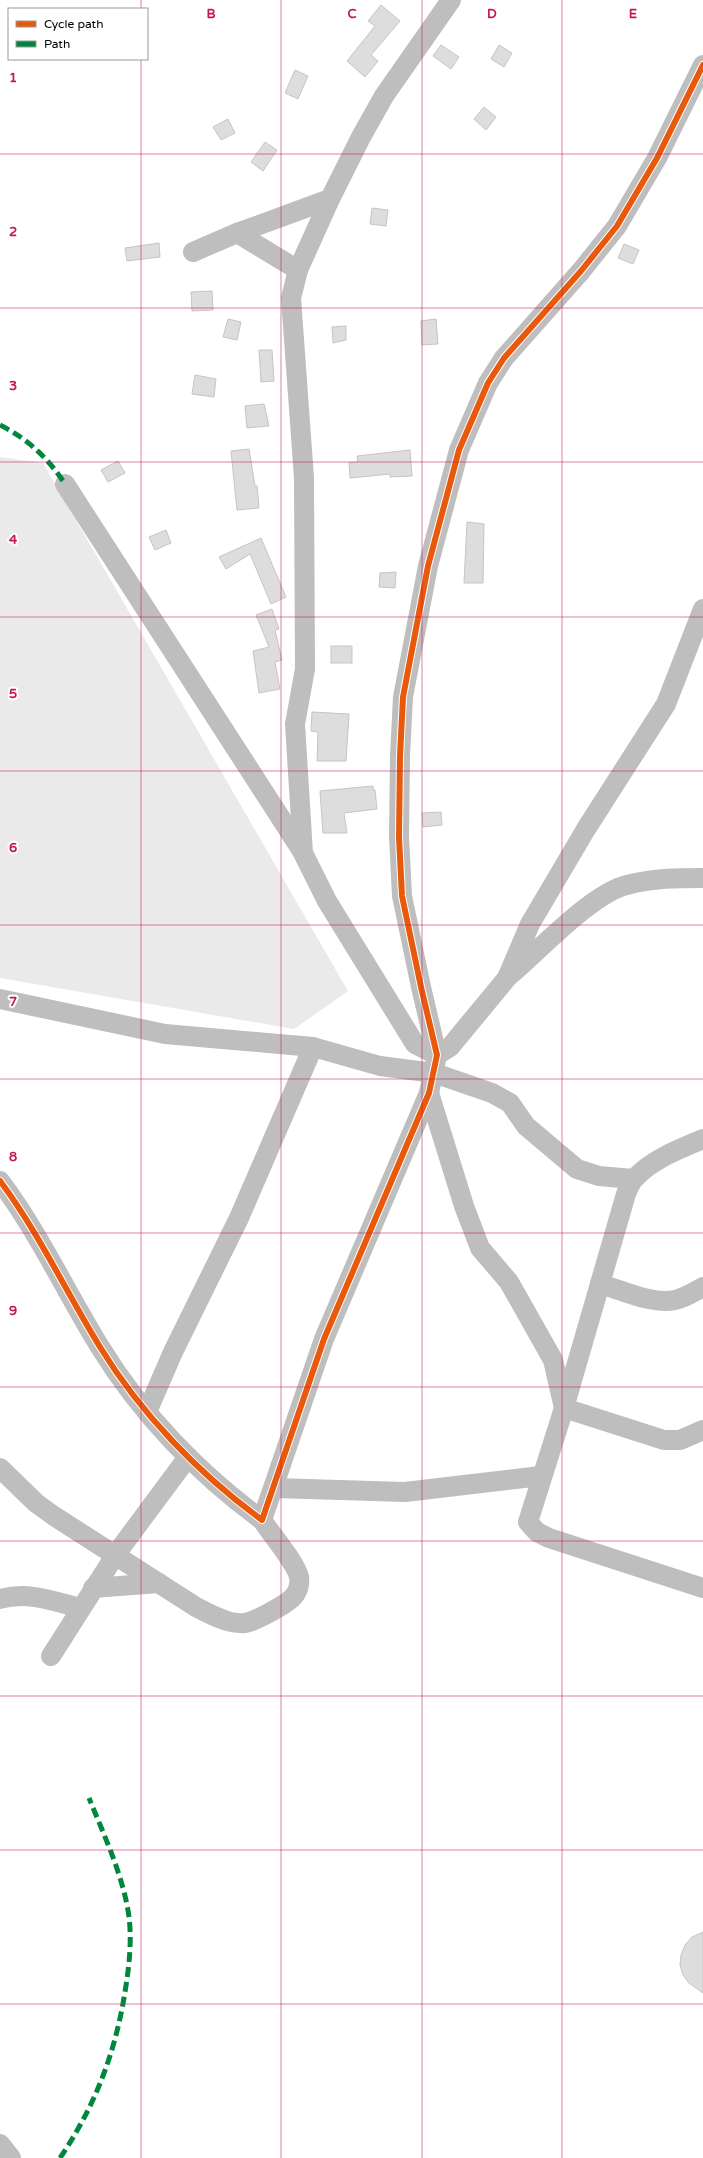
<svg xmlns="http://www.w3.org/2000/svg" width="703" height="2158" font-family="'Varela Round',sans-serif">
  <rect width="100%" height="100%" fill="#fff"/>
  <path fill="#eaeaea" d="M 0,457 L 43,463 L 348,991 L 294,1029 L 0,978 Z"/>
  <g fill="#ddd" stroke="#c5c5c5">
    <path d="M 381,5 L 400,21 L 371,55 L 378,61 L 365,77 L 347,61 L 375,26 L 368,21 Z"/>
    <path d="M 441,45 L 459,57 L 451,69 L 433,56 Z"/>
    <path d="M 499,45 L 512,53 L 504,67 L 491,59 Z"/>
    <path d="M 295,70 L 308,76 L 298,99 L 285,93 Z"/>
    <path d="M 484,107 L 496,117 L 486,130 L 474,119 Z"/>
    <path d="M 228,119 L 235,133 L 221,140 L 213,127 Z"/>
    <path d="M 265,142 L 277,150 L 263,171 L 251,162 Z"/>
    <path d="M 372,208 L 388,210 L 386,226 L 370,224 Z"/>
    <path d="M 159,243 L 160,257 L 127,261 L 125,248 Z"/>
    <path d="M 624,244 L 639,250 L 633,264 L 618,258 Z"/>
    <path d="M 212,291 L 213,310 L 192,311 L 191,292 Z"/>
    <path d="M 228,319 L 241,322 L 237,340 L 223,337 Z"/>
    <path d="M 436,319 L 438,344 L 422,345 L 421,321 Z"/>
    <path d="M 346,326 L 346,340 L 333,343 L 332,327 Z"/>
    <path d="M 259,350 L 272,350 L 274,381 L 261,382 Z"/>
    <path d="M 195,375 L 216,379 L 214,397 L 192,394 Z"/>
    <path d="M 264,404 L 269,426 L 247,428 L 245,406 Z"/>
    <path d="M 249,449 L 255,486 L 257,486 L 259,508 L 237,510 L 231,451 Z"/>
    <path d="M 410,450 L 412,476 L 390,477 L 390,474 L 350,478 L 349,463 L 358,462 L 357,456 Z"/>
    <path d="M 118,461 L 125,473 L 108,482 L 101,470 Z"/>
    <path d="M 467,522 L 484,524 L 483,583 L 464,583 Z"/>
    <path d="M 166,530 L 171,543 L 155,550 L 149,537 Z"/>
    <path d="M 261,538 L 286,597 L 271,604 L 250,554 L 226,569 L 219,557 Z"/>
    <path d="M 396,572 L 395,588 L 379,587 L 380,573 Z"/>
    <path d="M 272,609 L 279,629 L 275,630 L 282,660 L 275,662 L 280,689 L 259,693 L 253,651 L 269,647 L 256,615 Z"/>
    <rect x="331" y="646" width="21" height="17"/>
    <path d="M 312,712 L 349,714 L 346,761 L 317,761 L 318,732 L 311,731 Z"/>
    <path d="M 373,786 L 373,790 L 375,790 L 377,809 L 344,813 L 347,833 L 323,833 L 320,791 Z"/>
    <path d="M 441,812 L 442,825 L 423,827 L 422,813 Z"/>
    <path d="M 703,1932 L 703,1993 L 689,1983 L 683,1975 L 680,1965 L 681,1955 L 685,1945 L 692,1937 Z"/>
  </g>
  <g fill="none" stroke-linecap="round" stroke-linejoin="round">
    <g stroke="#bebebe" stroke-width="20">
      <path d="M 451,0 L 384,96 L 361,137 L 330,199 L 298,270 L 291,298 L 304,478 L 305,669 L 295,724 L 303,853 L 327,901 L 415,1044 L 437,1055 L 450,1047 L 507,978 L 530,924 L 586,829 L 666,704 L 703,609"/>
      <path d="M 237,233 L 298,270"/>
      <path d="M 193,252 L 237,233 L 330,199"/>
      <path d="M 65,484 L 302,851"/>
      <path d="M 510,975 C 539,951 592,893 627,885 C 652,878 678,878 703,878"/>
      <path d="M 0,999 L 165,1034 L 313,1047 L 380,1066 L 434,1073 L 492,1093 L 510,1103 L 526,1126 L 577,1169 L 599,1176 L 633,1179"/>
      <path d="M 429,1093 L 464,1206 L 480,1248 L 509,1282 L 553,1360 L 564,1408 L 664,1440 L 680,1440 L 703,1430"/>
      <path d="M 703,1139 C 680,1149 652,1159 635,1178 C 631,1182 628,1189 626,1194 L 564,1408 L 528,1522 L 537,1532 L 549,1538 L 703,1588"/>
      <path d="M 0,1181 C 39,1233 66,1292 100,1347 C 141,1414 199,1474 262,1520 L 324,1339 L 429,1093 L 437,1055 L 421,987 L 402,896 L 399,837 L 400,756 L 403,697 L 428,566 L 459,450 L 488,383 L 504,358 L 581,271 L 617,226 L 657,158 L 703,65"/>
      <path d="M 600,1284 C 622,1290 652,1305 675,1300 C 685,1298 694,1292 703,1287"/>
      <path d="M 147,1412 L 173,1352 L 239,1218 L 313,1047"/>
      <path d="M 0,1468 L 36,1503 L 54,1516 L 196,1607 C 210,1614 229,1625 245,1623 C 254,1622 287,1604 293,1597 C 298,1592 300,1584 299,1577 C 296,1563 271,1534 262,1520"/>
      <path d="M 274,1488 L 405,1492 L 541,1476"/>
      <path d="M 93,1588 L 159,1583"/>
      <path d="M 0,1599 C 27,1591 54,1601 80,1608"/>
      <path d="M 51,1656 L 116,1554 L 188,1457"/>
      <path d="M 0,2144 L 11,2158"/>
    </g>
    <g stroke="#00873e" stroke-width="5" stroke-dasharray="10 5" stroke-linecap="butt">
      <path d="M 0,425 C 28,439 48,458 65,484"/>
      <path d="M 60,2158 C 95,2106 115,2054 125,1992 C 129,1968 132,1941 129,1917 C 124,1878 104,1835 89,1798"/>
    </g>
    <defs>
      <path id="cycleway" d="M 0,1181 C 39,1233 66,1292 100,1347 C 141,1414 199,1474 262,1520 L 324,1339 L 429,1093 L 437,1055 L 421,987 L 402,896 L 399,837 L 400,756 L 403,697 L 428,566 L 459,450 L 488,383 L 504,358 L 581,271 L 617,226 L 657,158 L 703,65"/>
    </defs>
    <use href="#cycleway" stroke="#fff" stroke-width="8"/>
    <use href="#cycleway" stroke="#e8590c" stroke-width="6"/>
  </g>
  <path fill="none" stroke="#c2185b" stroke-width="1" stroke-opacity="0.55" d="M 141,0 L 141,9M 281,0 L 281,2158M 422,0 L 422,2158M 562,0 L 562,2158M 141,59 L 141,2158M 0,154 L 703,154M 0,308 L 703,308M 0,462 L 703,462M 0,617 L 703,617M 0,771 L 703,771M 0,925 L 703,925M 0,1079 L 703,1079M 0,1233 L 703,1233M 0,1387 L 703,1387M 0,1541 L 703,1541M 0,1696 L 703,1696M 0,1850 L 703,1850M 0,2004 L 703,2004"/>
  <g font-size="13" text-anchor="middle" font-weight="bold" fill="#c2185b" stroke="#fff" stroke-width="4" stroke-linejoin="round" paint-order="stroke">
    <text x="211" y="18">B</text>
    <text x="352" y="18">C</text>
    <text x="492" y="18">D</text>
    <text x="633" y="18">E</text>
    <text x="13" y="82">1</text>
    <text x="13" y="236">2</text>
    <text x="13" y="390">3</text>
    <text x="13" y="544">4</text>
    <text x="13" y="698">5</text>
    <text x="13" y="852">6</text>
    <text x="13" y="1006">7</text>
    <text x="13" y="1161">8</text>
    <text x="13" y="1315">9</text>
  </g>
  <rect x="8" y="8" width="140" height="52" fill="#ffffff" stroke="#999999"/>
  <rect x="16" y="21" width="20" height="6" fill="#e8590c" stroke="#999999"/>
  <text x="44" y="28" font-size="12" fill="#000000">Cycle path</text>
  <rect x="16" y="41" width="20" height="6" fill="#00873e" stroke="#999999"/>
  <text x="44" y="48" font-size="12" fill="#000000">Path</text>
</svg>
